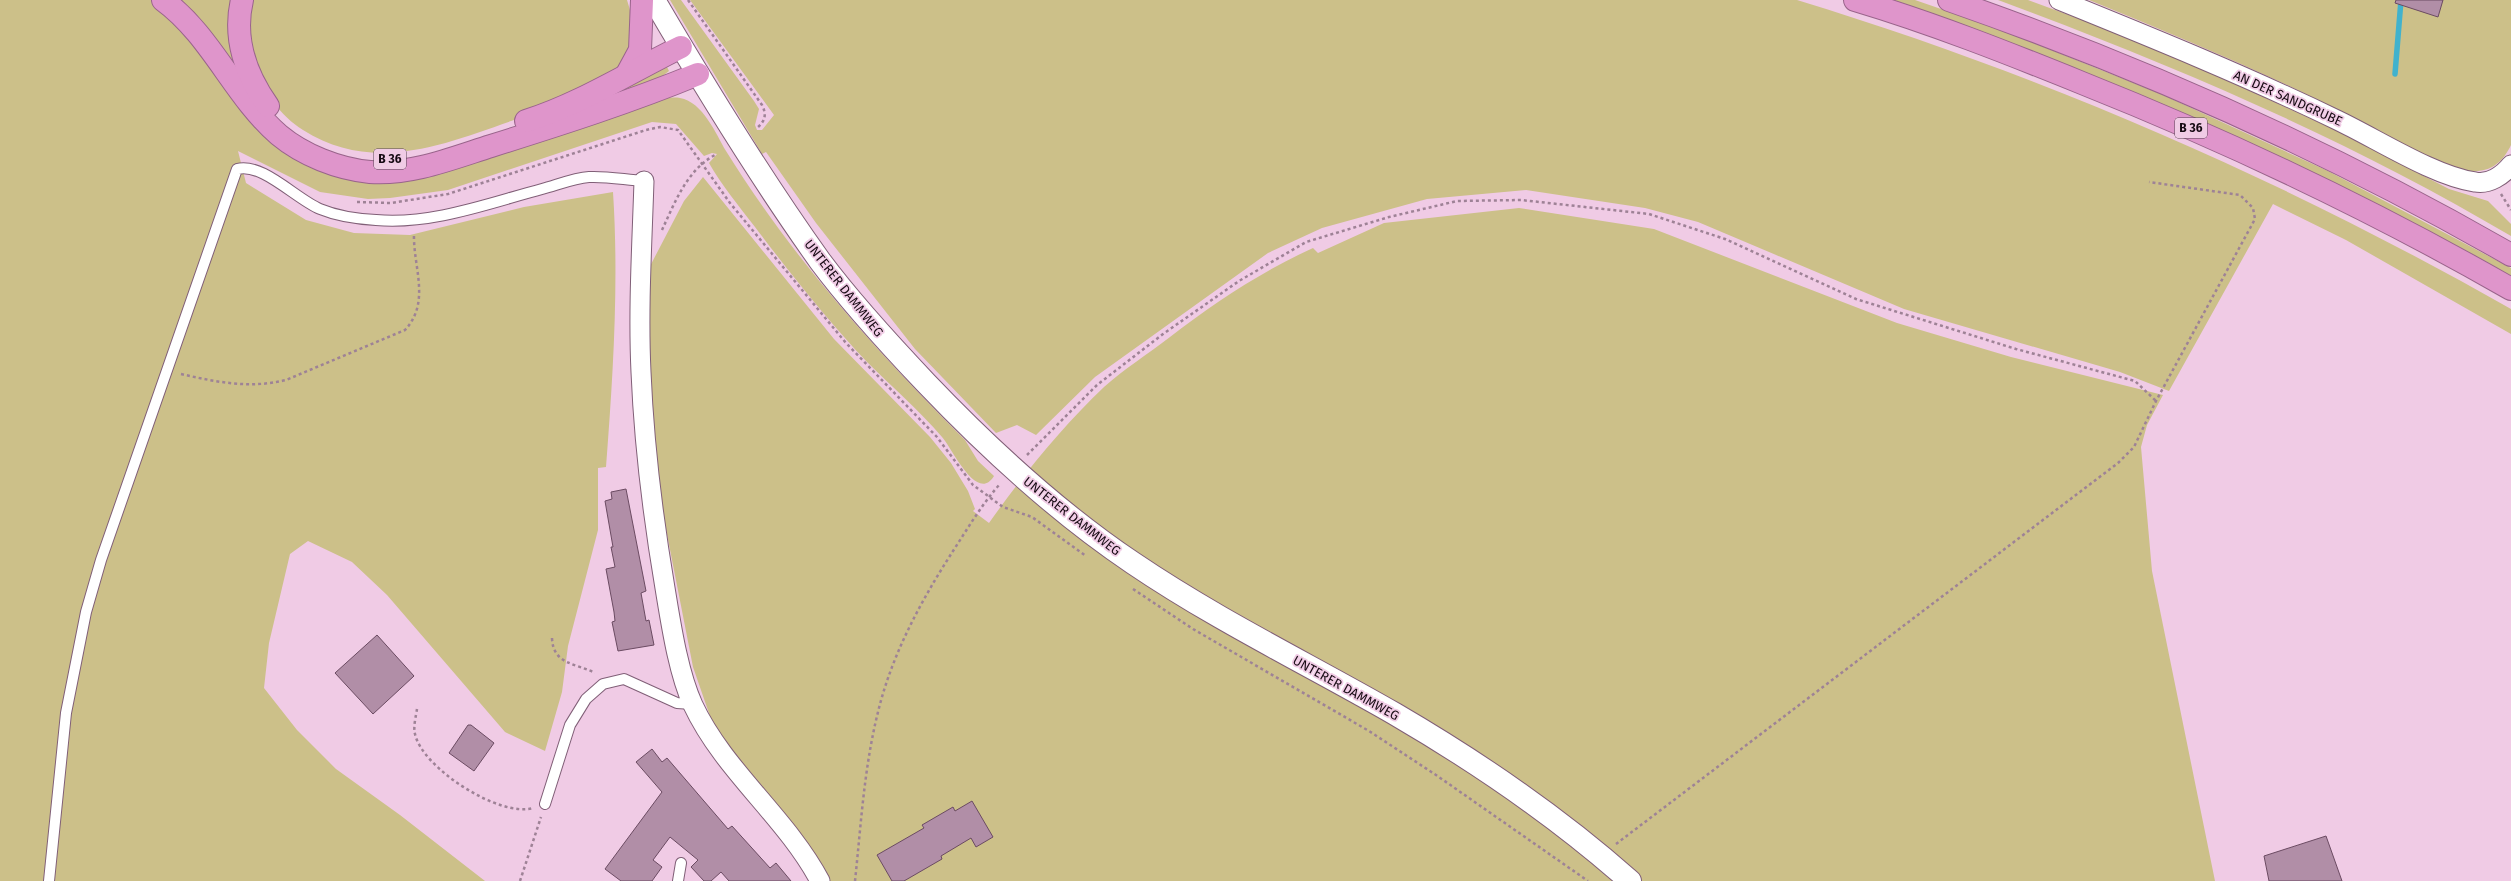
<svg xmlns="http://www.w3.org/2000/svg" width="2511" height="881" font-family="'Fira Sans',sans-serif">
  <rect width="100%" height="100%" fill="#f0cbe5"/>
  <g fill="#ccc089">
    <path d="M 0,0 L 151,0 L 160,7 L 226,82 L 348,175 L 662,98 C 668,98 675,97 680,98 C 703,102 716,134 726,151 C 793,259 876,351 965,440 L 978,461 L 994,476 C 977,504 952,448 942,437 C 919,410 892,387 867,362 C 827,320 790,273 755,227 C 739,206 722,186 709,163 L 717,154 L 712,153 L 704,156 L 676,124 L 652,122 L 448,190 L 390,198 L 368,199 L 320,192 L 238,151 L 246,183 L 306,220 L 354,233 L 410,235 L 524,207 L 613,192 C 619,283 613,376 606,467 L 598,468 L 598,530 L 568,646 L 562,692 L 545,751 L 505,732 L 387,595 L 352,562 L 308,541 L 290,554 L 269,643 L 264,688 L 297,730 L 336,769 L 400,815 L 485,881 L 0,881 Z"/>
    <path d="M 175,0 L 234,0 L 240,70 Z"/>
    <path d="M 250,0 L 627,0 C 634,23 637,33 627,55 C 626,58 625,64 623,66 C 618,71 607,74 601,77 C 572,93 544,109 514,120 C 443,145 372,174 303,130 C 276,113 257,82 249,51 C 245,36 249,16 250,0 Z"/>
    <path d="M 670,0 L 681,0 L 754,101 L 759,109 L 755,125 L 757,130 L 762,130 L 774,115 L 690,0 L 1797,0 C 2046,76 2284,180 2511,309 L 2511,334 L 2346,240 L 2273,204 L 2169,391 L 2120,372 L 1904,309 L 1698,222 L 1645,208 L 1526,190 L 1427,199 L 1322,228 L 1268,253 L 1095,377 L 1036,435 L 1017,425 L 996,433 L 915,349 L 816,223 L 766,152 L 762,154 Z"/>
    <path d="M 1889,0 L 1915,0 L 1999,29 L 2161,94 L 2328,171 L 2511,268 L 2511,276 C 2452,241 2390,212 2328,182 C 2185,112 2040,51 1889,0 Z"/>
    <path d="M 1998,0 L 2028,0 L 2107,29 L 2231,82 L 2333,129 L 2449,189 L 2488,201 L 2511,224 L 2511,236 C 2349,140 2174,65 1998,0 Z"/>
    <path d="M 2089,0 L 2511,0 L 2511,145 C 2502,164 2489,173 2468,171 C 2438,169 2372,127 2342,112 C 2260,70 2174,35 2089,0 Z"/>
    <path d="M 667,67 L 669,71 L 651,85 L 619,92 L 659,69 Z"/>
    <path d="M 703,177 L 834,339 L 930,437 L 951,463 L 968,491 L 975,509 L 973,511 L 989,523 C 1023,475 1061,428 1104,387 C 1124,369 1148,354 1170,337 C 1214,303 1262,271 1313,248 L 1318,253 L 1384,223 L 1519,208 L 1654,229 L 1897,323 L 2011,357 L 2163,395 L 2147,425 L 2141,447 L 2152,571 L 2215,881 L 827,881 L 712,722 L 693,667 L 664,519 L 656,470 L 650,370 L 648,270 L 684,201 Z"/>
  </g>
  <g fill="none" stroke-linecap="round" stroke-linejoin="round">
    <path stroke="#41b2cd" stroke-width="5.5" d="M 2395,74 L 2401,0"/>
  </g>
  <g fill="#b18ea7" stroke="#6b4b62">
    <path d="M 2396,0 L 2443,0 L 2438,17 L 2395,3 Z"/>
    <path d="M 626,489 L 646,591 L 641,593 L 646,621 L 649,620 L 654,645 L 618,651 L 612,622 L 615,621 L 614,612 L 606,569 L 615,567 L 611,547 L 613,547 L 605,501 L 612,499 L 611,492 Z"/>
    <path d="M 377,635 L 414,676 L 373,714 L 335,673 Z"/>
    <path d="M 468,725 L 471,725 L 494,743 L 474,771 L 449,753 Z"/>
    <path d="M 652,749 L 662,762 L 667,758 L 728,829 L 732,826 L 770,868 L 776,863 L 791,881 L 729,881 L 721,872 L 711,881 L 704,881 L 691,867 L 698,860 L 670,837 L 653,860 L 662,867 L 652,881 L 621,881 L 605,869 L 662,792 L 636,762 Z"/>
    <path d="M 972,801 L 993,837 L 976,847 L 971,838 L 941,856 L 942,859 L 904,881 L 892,881 L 877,855 L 924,828 L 922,825 L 953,807 L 955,811 Z"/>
    <path d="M 2326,836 L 2342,881 L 2269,881 L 2264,856 Z"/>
  </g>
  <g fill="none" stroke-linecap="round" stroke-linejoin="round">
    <defs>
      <g id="lane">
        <path d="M 545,804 L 570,725 L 586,699 L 603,684 L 624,679 L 677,703 L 692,704"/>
        <path d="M 49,881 L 66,713 L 86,612 L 101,560 L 237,169 C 262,162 296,199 320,209 C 337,216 357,219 376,220 C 432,225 489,203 542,189 C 557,185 574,178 589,177 C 607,176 626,180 644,181"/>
        <path d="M 678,881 L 681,863"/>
      </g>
      <g id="street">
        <path d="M 2059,0 C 2153,38 2246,76 2337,120 C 2377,139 2434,176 2475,182 C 2489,185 2503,175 2511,165"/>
        <path d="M 644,181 C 642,244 638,309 641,372 C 644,445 653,517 665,588 C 671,624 678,672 693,705 C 724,771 786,817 820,881"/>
      </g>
      <path id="secondary" d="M 654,0 C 706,89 760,177 820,261 C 852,304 889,344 926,383 C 989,449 1057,512 1133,563 C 1217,620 1308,664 1395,714 C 1479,763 1558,817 1630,881"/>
      <g id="highway">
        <path d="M 163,0 C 211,35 234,96 279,135 C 303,155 338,169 370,172 C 411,175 453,158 491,146 C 561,124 630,102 698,74"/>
        <path d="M 242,0 C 233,38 246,75 268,106"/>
        <path d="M 1855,0 C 1932,23 2008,53 2082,83 C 2230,142 2373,210 2511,289"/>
        <path d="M 1949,0 C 2144,68 2332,152 2511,255"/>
        <path d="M 627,74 L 640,50 L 642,0"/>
        <path d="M 526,121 C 580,104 630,72 681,47"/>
      </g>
    </defs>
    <use href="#lane" stroke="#805f77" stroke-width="12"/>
    <use href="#street" stroke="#805f77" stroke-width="21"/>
    <use href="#secondary" stroke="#805f77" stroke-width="24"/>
    <use href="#highway" stroke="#99648b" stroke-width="24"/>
    <g stroke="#9e8296" stroke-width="2.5" stroke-dasharray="3 3" stroke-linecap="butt">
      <path d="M 688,0 L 762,105 C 767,115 765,121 757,128"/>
      <path d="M 2501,194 L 2511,210"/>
      <path d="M 357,202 L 391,203 L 448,194 L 646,130 L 660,127 L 678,130 L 730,203 L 846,343 L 937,437 L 973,485 L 1003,507 L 1032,517 L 1086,556"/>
      <path d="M 662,230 C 675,202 687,170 715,155"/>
      <path d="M 181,374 C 216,382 250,389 286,380 L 405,330 C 431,302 413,267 414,234"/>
      <path d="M 1027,455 L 1097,385 L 1163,334 L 1239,281 L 1306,242 L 1389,217 L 1457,201 L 1521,200 L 1649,214 L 1725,239 L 1856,299 L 2016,349 L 2135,381 L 2156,401"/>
      <path d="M 1133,589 L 1193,629 L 1369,731 L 1436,775 L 1588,881"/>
      <path d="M 552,638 C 553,665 576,663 595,673"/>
      <path d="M 417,709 C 416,716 413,727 415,734 C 422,768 500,818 533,808"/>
      <path d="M 1616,844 L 2118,463 L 2134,447 L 2156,401 L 2255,219 L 2253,208 L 2240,195 L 2149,182"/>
      <path d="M 520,881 L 541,817"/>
      <path d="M 855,881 C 861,825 864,768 878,712 C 892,654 921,601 953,551 C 968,528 982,504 1000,484"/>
    </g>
    <use href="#lane" stroke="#fff" stroke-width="10"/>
    <use href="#street" stroke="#fff" stroke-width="19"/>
    <use href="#secondary" stroke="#fff" stroke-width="22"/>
    <use href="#highway" stroke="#df95cb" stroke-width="22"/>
  </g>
  <g text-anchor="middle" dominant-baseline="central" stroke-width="3.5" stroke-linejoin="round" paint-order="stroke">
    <g fill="#f0cbe5" stroke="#574452" stroke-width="1">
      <rect x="2175" y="118" width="32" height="20" rx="3"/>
      <rect x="374" y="149" width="32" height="20" rx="3"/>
    </g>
    <g font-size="12" font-weight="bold" fill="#160a13">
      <text x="2191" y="128">B 36</text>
      <text x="390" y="159">B 36</text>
    </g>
    <g font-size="13" fill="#160a13" stroke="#f0cbe5">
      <text transform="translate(2288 98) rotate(24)">AN DER SANDGRUBE</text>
      <text transform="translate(844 288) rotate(52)">UNTERER DAMMWEG</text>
      <text transform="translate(1072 516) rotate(38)">UNTERER DAMMWEG</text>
      <text transform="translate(1346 688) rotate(29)">UNTERER DAMMWEG</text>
    </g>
  </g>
</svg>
